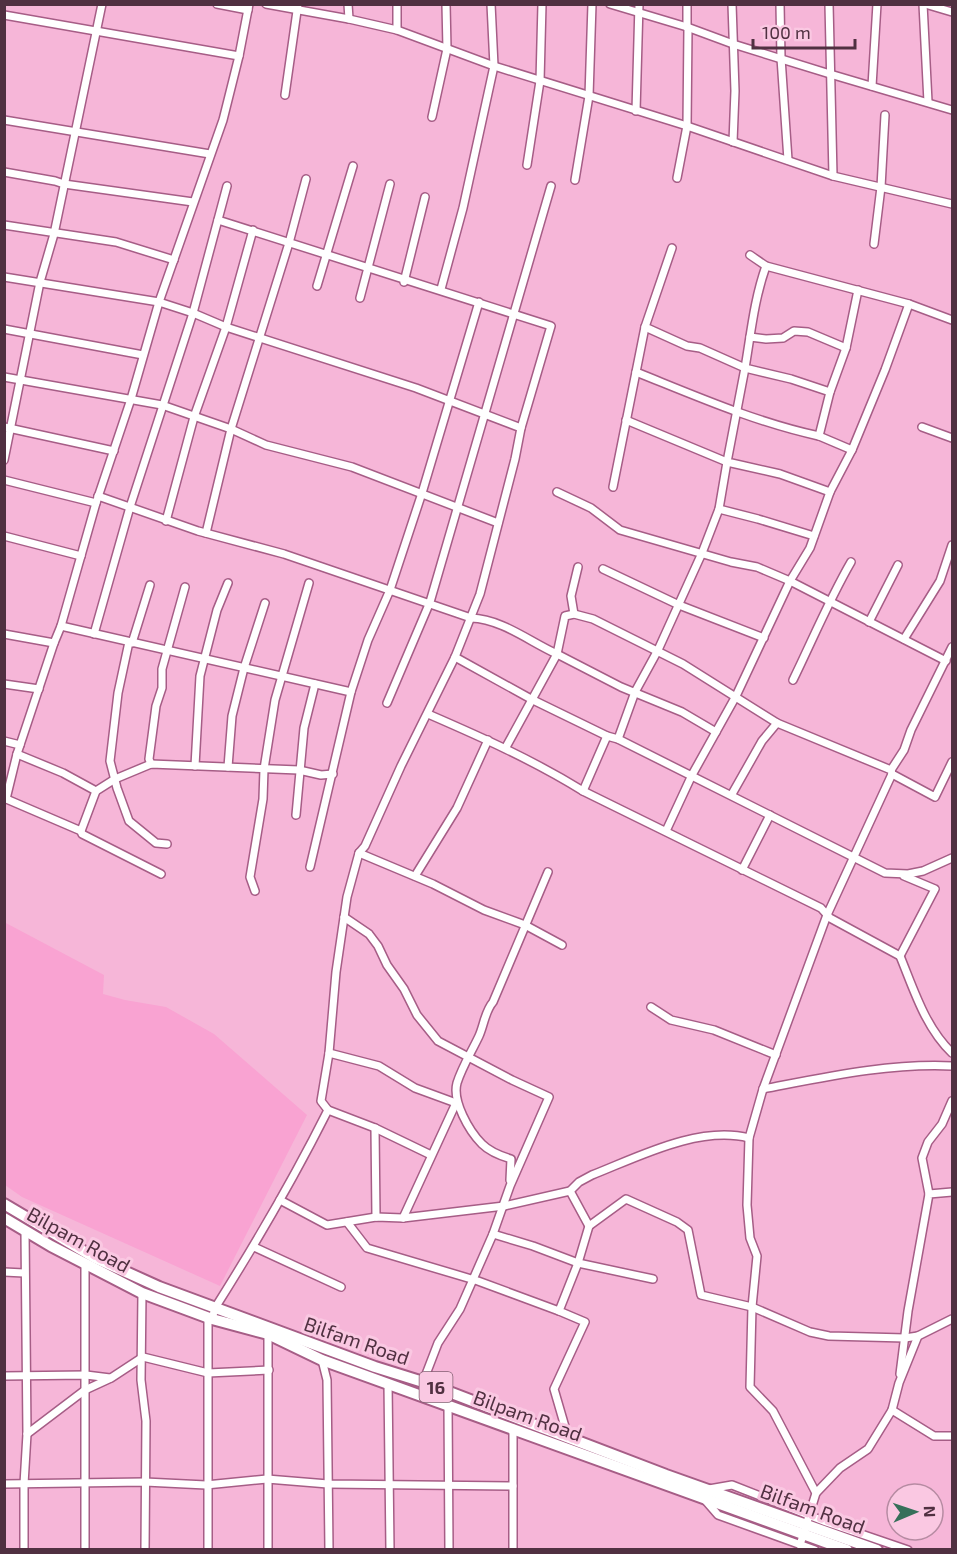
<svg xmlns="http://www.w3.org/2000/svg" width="957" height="1554" font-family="'Exo 2',sans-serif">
  <rect width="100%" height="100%" fill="#f6b6d8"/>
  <path fill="#f9a3d2" d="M 4,922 L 104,975 L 103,994 L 125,1000 L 166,1007 L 214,1034 L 307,1115 L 220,1286 L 22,1197 L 5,1185 Z"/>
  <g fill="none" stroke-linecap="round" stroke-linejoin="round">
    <defs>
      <g id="minor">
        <path d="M 217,4 L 248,10"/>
        <path d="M 266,4 L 349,19 L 397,30 L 494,66 L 687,126 L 833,176 L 952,204"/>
        <path d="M 348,4 L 349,19"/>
        <path d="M 397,4 L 397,30"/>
        <path d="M 610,4 L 687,27 L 733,44 L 830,74 L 952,110"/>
        <path d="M 687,4 L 687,27"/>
        <path d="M 732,4 L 735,91 L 733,142"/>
        <path d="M 780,4 L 781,58 L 788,160"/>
        <path d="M 829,4 L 833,176"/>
        <path d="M 923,4 L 928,102"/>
        <path d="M 925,4 L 952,12"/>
        <path d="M 4,15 L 239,56"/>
        <path d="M 872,86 L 877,4"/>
        <path d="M 285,95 L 298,4"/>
        <path d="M 636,111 L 639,4"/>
        <path d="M 432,117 L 447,49 L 446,4"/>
        <path d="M 4,120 L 210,154"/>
        <path d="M 527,165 L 540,81 L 542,4"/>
        <path d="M 4,172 L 55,181 L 64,184 L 193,202"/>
        <path d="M 677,178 L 687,126 L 688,28"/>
        <path d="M 575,180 L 589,96 L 592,4"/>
        <path d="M 218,220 L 551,326 L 521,428 L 515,459 L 480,594 L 455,657 L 401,766 L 365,846 L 359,853 L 347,897 L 336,972 L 329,1053 L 321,1101 L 328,1110 L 375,1128 L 431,1155"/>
        <path d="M 4,225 L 116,242 L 174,260"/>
        <path d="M 874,244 L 881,187 L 885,115"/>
        <path d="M 672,248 L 645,327 L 687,346 L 700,348 L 745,368 L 727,462 L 780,474 L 830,492"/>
        <path d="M 750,255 L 766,266 L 909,304 L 952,320"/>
        <path d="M 766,266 C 754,300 751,333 745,368 L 791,379 L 830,392"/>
        <path d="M 4,277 L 159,302 L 193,313 L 226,327 L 416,388 L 521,428"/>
        <path d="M 404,282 L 425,197"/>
        <path d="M 317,286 L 353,166"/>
        <path d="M 441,289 L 463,208 L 494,66 L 491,4"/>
        <path d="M 360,298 L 390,184"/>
        <path d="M 4,329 L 143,355"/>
        <path d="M 750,337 L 766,339 L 783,338 L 794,331 L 808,332 L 846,348"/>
        <path d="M 636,372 C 696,396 755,422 819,436"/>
        <path d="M 4,377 L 162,405 L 231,429 L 266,445 L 352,467 L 498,523"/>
        <path d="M 4,427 L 114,451"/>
        <path d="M 922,427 L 952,438"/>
        <path d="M 852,450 L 819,436 L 830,392 L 846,348 L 858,290"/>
        <path d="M 4,460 L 40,282 L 54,234 L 102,4"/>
        <path d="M 4,480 L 96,503"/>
        <path d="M 613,487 L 645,327"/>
        <path d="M 557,492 L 591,508 L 620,530 L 731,562 L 757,567 L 790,581 L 946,661"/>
        <path d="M 98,496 L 198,531 L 284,554 L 471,618 C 502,619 530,642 557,654 L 565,616 L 574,614 L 593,619 L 683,664 L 777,723 L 891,770 L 892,774 L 935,797 L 952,762"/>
        <path d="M 719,509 L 758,519 L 814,536"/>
        <path d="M 166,521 L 194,417 L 226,327 L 253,230"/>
        <path d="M 206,533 L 231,429 L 289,243 L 306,179"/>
        <path d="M 4,536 L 81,556"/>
        <path d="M 603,569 L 679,605 L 764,638"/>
        <path d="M 574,614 L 571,596 L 578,567"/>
        <path d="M 869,622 L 898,565"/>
        <path d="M 61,626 L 351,692"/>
        <path d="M 4,634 L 54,643"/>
        <path d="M 94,634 L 130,507 L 193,313 L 227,186"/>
        <path d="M 904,639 L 940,581 L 952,545"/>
        <path d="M 129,642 L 118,693 L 110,761 L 117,788 L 129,821 L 156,843 L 167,844"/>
        <path d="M 132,643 L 150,585"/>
        <path d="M 455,657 L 531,699 L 607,736 L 618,739 L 885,873 L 908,874 L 923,871 L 952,858"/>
        <path d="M 793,680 C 812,641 829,600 851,562"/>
        <path d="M 4,684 L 39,689"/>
        <path d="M 387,703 L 430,602 L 551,186"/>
        <path d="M 428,714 C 481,737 533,760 583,791 L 821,908 L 830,918 L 900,956 C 914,990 925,1027 952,1053"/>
        <path d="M 618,739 L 635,692 L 658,650 L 702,553 L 719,509 L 727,462 L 626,420"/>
        <path d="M 4,741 L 20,745"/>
        <path d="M 506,747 L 557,654 L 621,687 L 682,712 L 716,732"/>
        <path d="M 17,754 L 63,773 L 96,791"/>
        <path d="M 151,764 L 149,759 L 156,706 L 162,688 L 162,669 L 185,587"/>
        <path d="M 195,766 L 200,676 L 217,610 L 228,583"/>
        <path d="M 228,767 L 232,716 L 244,668 L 265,603"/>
        <path d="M 891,770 L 904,750 L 911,730 L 952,647"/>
        <path d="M 583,791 L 607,736"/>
        <path d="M 732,794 L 762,741 L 777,723"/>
        <path d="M 4,798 L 81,831 L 82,834 L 161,874"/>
        <path d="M 6,799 L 17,754 L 54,643 L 61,626 L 96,503 L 131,399 L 159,302 L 223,120 L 239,56 L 249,4"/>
        <path d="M 296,815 L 304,728 L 315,684"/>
        <path d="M 81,831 L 96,791 L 115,779 L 151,764 L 299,770 L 321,775 L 333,774"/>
        <path d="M 666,831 L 692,775 L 736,696 L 790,581 L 810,548 L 830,492 L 852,450 L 885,370 L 909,304"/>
        <path d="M 359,853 L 433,884 L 484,910 L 525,925 L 562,945"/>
        <path d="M 310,867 L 351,692 L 368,640 L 390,590 L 422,493 L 479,302"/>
        <path d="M 742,870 L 770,815"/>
        <path d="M 415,876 L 457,808 L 488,740"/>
        <path d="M 255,891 L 250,877 L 263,799 L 264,769 L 275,700 L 309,583"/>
        <path d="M 344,917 L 369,934 L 378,946 L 387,965 L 404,989 L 417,1015 L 438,1041 L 512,1080 L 549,1097 L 510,1186 L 493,1234 L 460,1309 L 438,1343 L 423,1382"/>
        <path d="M 900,956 L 935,889 L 904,876"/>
        <path d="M 651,1007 L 671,1020 L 714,1030 L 776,1055"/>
        <path d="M 329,1053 L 379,1066 L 415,1088 L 456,1103 L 403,1218"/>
        <path d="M 763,1089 C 826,1077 888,1063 952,1066"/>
        <path d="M 375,1128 L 376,1217"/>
        <path d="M 510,1180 L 511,1159 C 501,1156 490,1152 482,1144 C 469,1131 452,1101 457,1083 C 462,1067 472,1051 479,1036 C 484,1025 485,1011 493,1002 L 548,872"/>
        <path d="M 570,1191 L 589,1226 L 626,1199 L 677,1222 L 688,1230 L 701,1295 L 752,1307 L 810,1332 L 829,1336 L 905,1338 L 918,1336"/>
        <path d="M 929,1194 L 922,1158 L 928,1142 L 942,1124 L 952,1101"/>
        <path d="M 280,1200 L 327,1225 L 376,1217 L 403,1218 L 504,1206 L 570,1191 L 579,1182 L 592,1175 C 638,1157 699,1125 749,1138"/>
        <path d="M 347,1222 L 367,1248 L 478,1281 L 559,1311"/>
        <path d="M 493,1234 L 533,1246 L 578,1263 L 653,1279"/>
        <path d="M 254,1247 L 341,1287"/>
        <path d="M 4,1272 L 24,1273"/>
        <path d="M 142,1293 L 141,1380 L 146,1421 L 145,1550"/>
        <path d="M 212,1319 L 215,1308 C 256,1243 294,1178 328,1110"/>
        <path d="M 268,1333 L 268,1550"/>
        <path d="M 322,1360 L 327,1380 L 329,1550"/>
        <path d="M 900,1374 L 908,1311 L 929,1194 L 952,1192"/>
        <path d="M 4,1376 L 86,1375 L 110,1378"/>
        <path d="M 388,1383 L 390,1550"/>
        <path d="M 448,1405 L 449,1550"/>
        <path d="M 892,1410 L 934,1436 L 952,1436"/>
        <path d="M 513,1428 L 513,1550"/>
        <path d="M 27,1434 L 85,1390 L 111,1378 L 143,1357 L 208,1373 L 269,1370"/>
        <path d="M 568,1437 L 554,1389 L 585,1322 L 559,1311 L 578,1263 L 589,1226"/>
        <path d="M 4,1484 L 145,1482 L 206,1485 L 267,1479 L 328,1484 L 513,1486"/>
        <path d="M 709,1489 L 732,1485 L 826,1522 L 908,1550"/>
        <path d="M 816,1493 L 773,1411 L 750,1387 L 752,1307 L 757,1256 L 750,1238 L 747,1205 L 749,1138 L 763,1089 L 827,915 L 892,774"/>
        <path d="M 705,1500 L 718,1515 L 815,1550"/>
        <path d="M 800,1545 L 816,1493 L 840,1468 L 868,1449 L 892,1410 L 899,1383 L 918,1336 L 952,1319"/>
        <path d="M 24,1550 L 24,1484 L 27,1434 L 25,1231"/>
        <path d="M 85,1550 L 85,1264"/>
        <path d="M 208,1550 L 208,1318"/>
      </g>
      <g id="primary">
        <path d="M 4,1204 L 95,1258 L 159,1287 L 375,1367 L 423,1382 L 666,1475 L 877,1550"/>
        <path d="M 4,1218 L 51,1246 L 142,1293 L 212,1319 L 268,1334 L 322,1360 L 847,1550"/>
      </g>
    </defs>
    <use href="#minor" stroke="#a65d86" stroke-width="10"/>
    <use href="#primary" stroke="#a65d86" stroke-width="14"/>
    <use href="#minor" stroke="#fff" stroke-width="7"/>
    <use href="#primary" stroke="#fff" stroke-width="10"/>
  </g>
  <g text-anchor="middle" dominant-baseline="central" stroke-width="6" stroke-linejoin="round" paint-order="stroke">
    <rect fill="#fac8e2" stroke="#835e71" stroke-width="1.5" x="419.5" y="1372" width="33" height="30" rx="4.5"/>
    <g font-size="18" font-weight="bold" fill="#503041">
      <text x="436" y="1387">16</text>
    </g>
    <g font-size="20" fill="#503041" stroke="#fac8e2">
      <text transform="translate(79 1239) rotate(29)">Bilpam Road</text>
      <text transform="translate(357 1340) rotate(19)">Bilfam Road</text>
      <text transform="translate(528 1415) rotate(20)">Bilpam Road</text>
      <text transform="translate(813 1508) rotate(20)">Bilfam Road</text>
    </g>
  </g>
  <rect width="957" height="1554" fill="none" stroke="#503041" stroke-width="12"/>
  <g transform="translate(915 1512) rotate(88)"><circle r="28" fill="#fac8e2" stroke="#b68ba2" stroke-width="1.5"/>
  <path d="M0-4.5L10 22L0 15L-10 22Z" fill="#36705a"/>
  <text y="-9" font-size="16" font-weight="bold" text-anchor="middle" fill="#503041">N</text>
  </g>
  <path d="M753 39v9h102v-9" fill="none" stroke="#503041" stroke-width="3"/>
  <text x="762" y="39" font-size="18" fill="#503041" stroke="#fac8e2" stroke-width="4.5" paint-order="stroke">100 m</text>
</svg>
